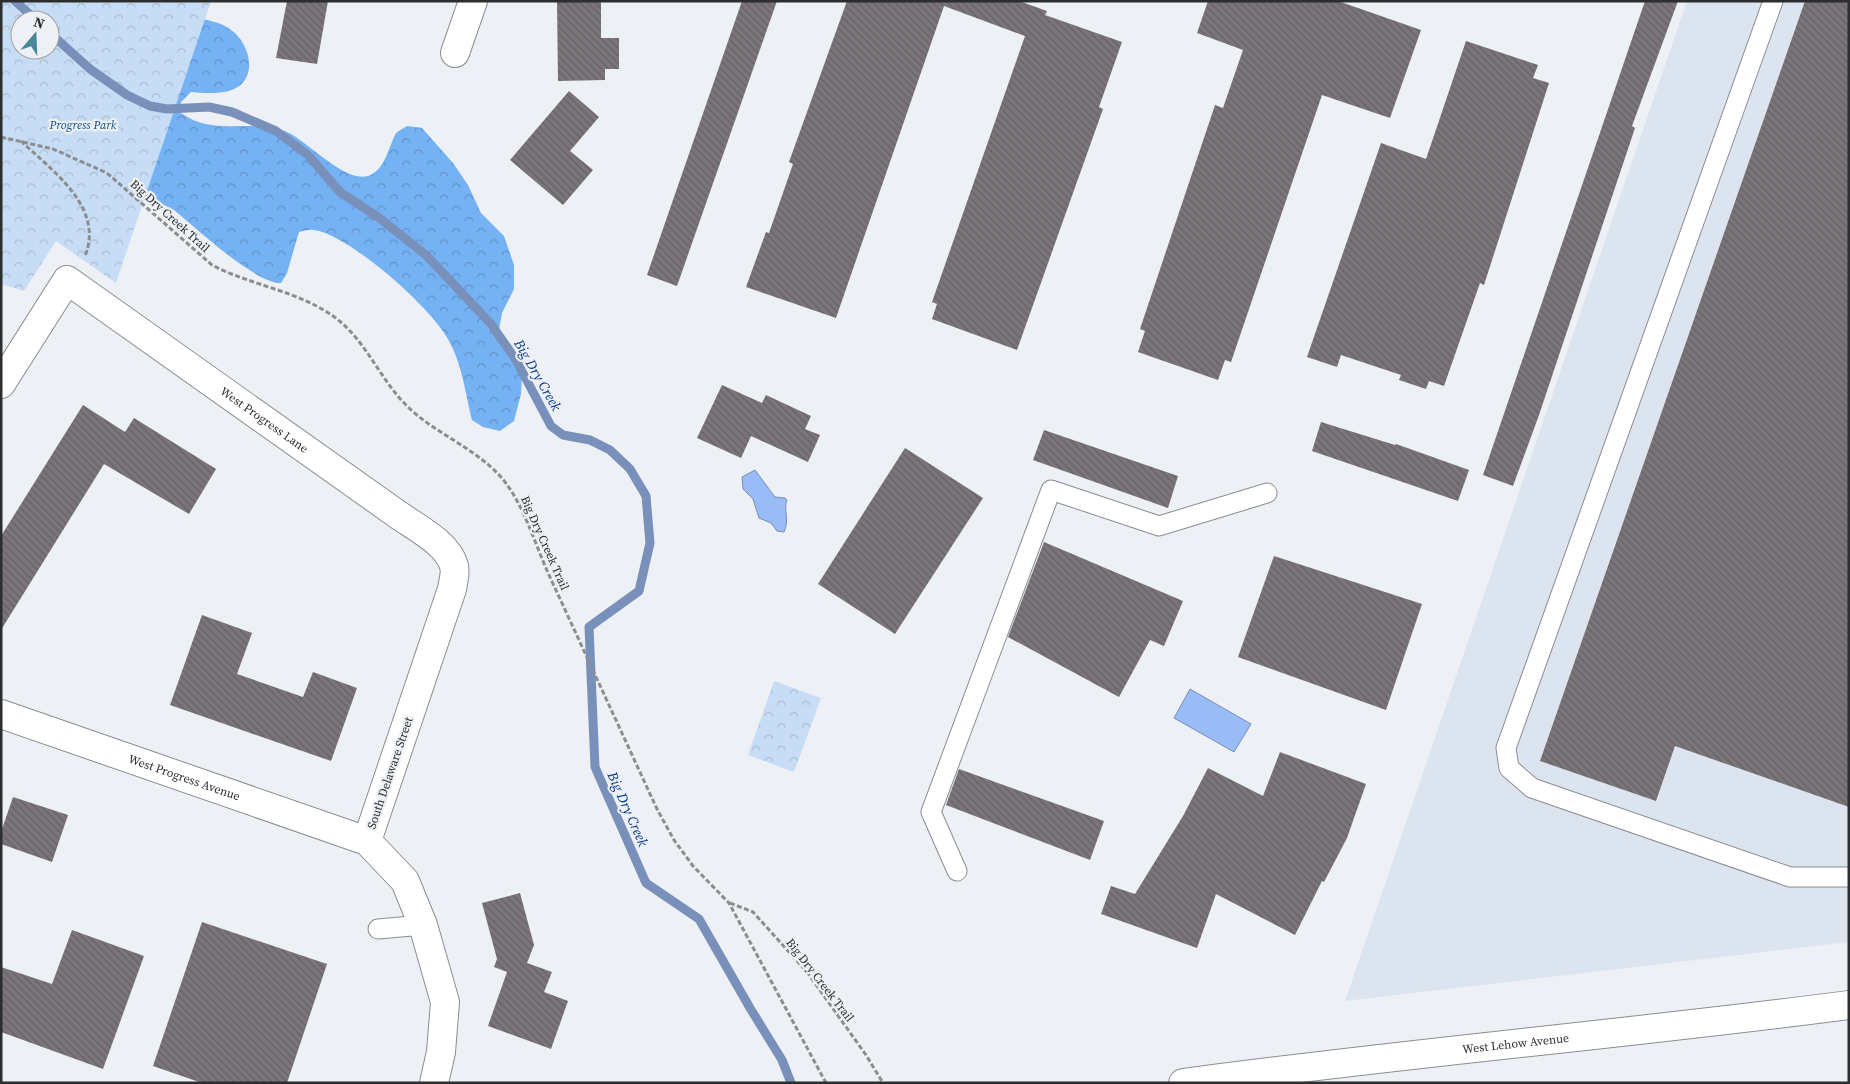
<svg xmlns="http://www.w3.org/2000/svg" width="1850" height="1084" font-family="'Source Serif 4',serif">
  <defs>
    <pattern id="forest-crowns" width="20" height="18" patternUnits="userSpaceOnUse" patternTransform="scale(1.25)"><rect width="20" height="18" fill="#75b2f4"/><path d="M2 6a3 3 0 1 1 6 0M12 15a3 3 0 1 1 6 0" fill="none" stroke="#6091c6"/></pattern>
    <pattern id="park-crowns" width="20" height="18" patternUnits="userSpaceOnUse" patternTransform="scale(1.25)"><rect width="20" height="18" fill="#c7ddf5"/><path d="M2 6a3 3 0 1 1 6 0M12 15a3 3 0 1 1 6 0" fill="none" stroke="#abbed2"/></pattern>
    <pattern id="building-back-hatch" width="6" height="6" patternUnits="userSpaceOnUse" patternTransform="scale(1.25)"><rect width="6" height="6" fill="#7a7578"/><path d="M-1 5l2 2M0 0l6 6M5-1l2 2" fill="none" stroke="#646063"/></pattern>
  </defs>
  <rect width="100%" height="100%" fill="#edf0f4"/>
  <path fill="#dce5ef" d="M 1687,1 L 1849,1 L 1849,942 L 1345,1001 Z"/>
  <path fill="url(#forest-crowns)" fill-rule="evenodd" d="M 1,1 C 45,5 88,8 131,11 C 160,14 190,14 218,23 C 249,32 264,81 229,91 C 217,94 202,93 191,92 L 181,102 L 181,113 C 214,137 251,118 285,131 C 307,140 344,183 368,176 C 385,170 388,149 395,135 C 397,131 403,129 407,126 L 422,128 L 453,163 L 468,185 L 481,213 L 504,236 L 514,265 L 514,289 L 502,313 L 498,335 L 522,376 L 521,394 L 514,421 L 500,431 L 483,427 L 472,420 C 465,392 462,361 446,336 C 428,305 349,235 314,230 C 309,229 304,231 299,232 L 287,273 L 281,283 C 256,284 196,228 174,210 L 164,205 L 108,192 L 69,195 ZM 20,20 L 50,20 L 50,50 L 20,50 Z"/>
  <g fill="url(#park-crowns)" fill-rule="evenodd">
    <path d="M 1,1 L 211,1 L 116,283 L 56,241 L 24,291 L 1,284 ZM 20,20 L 50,20 L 50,50 L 20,50 Z"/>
    <path d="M 774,681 L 821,698 L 794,772 L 748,755 Z"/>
  </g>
  <g fill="#99bbf6" stroke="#7890ba">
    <path d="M 755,470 L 775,497 L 785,498 L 787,500 C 783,508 790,520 784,532 L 777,531 L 771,523 L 759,518 L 753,499 L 743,489 L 742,477 Z"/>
    <path d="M 1190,689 L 1251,724 L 1234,752 L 1174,718 Z"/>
  </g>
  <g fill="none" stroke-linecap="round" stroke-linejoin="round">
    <g stroke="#7890ba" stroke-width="9">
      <path d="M 15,1 L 36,20"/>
      <path d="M 50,33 L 90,69 L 127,95 L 150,106 L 167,109 L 209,107 L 232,112 L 276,131 L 308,155 L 340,192 L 378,217 L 426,255 L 491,324 L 516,360 L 551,426 L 563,435 L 590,440 L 610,450 L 630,469 L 646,496 L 650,543 L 639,591 L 589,627 L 595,767 L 646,883 L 699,919 L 750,1008 L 782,1060 L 791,1083"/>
    </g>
  </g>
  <g fill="url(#building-back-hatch)">
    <path d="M 287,1 L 328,1 L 317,64 L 276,58 Z"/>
    <path d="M 557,1 L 601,1 L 601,38 L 619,38 L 619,69 L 605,69 L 605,80 L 558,81 Z"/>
    <path d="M 742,1 L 777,1 L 677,286 L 647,275 Z"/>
    <path d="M 847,1 L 1019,1 L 1047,11 L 1045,15 L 1122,42 L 1099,107 L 1103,109 L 1017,350 L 932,319 L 937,304 L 932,302 L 1025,36 L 944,6 L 836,318 L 746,287 L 766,232 L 769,233 L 793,164 L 789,162 Z"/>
    <path d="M 1208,1 L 1338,1 L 1421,30 L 1390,118 L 1322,95 L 1231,362 L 1225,360 L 1218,380 L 1138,352 L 1145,331 L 1140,329 L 1215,105 L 1223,108 L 1243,50 L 1197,33 Z"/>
    <path d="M 1645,1 L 1678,1 L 1632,126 L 1635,128 L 1539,415 L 1513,486 L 1483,475 Z"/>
    <path d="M 1805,1 L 1849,1 L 1849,807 L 1675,746 L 1656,801 L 1540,761 Z"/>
    <path d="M 1466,41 L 1538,65 L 1533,78 L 1549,83 L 1484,285 L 1480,283 L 1444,386 L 1429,381 L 1426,389 L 1399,380 L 1401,375 L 1341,355 L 1337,367 L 1307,357 L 1381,143 L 1426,159 Z"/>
    <path d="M 569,91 L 599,117 L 570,151 L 593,170 L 563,205 L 510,160 Z"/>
    <path d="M 722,385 L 762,403 L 766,395 L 811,416 L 805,429 L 820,435 L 808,462 L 751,436 L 741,458 L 697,438 Z"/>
    <path d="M 83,405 L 125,432 L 134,418 L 216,469 L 189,514 L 104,464 L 1,630 L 1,536 Z"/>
    <path d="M 1321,422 L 1395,445 L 1396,444 L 1469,470 L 1458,501 L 1312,451 Z"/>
    <path d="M 1044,430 L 1178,476 L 1168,508 L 1033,460 Z"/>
    <path d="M 905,448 L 983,498 L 895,634 L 818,584 Z"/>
    <path d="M 1044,542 L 1183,601 L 1164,646 L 1150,640 L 1119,697 L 1008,637 Z"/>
    <path d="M 1274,556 L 1422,604 L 1386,710 L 1238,657 Z"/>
    <path d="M 202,615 L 252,633 L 237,674 L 303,697 L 313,672 L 357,688 L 331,761 L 170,705 Z"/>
    <path d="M 1280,752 L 1366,784 L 1347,838 L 1324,882 L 1322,881 L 1295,935 L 1216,894 L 1197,948 L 1101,914 L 1111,886 L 1135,894 L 1183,816 L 1208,768 L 1263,796 Z"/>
    <path d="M 959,769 L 1104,821 L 1090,860 L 946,805 Z"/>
    <path d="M 13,797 L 68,815 L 52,862 L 1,844 L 1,832 Z"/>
    <path d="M 520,893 L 534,945 L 527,963 L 552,972 L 544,992 L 568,1001 L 551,1049 L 488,1026 L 507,972 L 494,967 L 497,959 L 482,903 Z"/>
    <path d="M 202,922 L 327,964 L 287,1083 L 202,1083 L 153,1066 Z"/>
    <path d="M 72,930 L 144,956 L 103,1069 L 1,1032 L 1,967 L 52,984 Z"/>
  </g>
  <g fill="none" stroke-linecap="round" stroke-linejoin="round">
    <defs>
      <g id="service">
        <path d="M 1773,1 L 1506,748 L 1509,768 L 1532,788 L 1790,877 L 1849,877"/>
        <path d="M 957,871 L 931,812 L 1051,490 L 1159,526 L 1267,493"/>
        <path d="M 378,929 L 423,925"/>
      </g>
      <g id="minor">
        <path d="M 455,53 L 473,1"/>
        <path id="s1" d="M 1,384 L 67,280 L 397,514 C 415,527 448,543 454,566 C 456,573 453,582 452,589 L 367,841"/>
        <path id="s2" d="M 1,714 L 367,841 L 405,881 L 423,925 L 445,1002 L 441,1052 L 434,1083"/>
      </g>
      <g id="tertiary">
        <path id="s3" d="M 1183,1083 C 1405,1053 1627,1034 1849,1005"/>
      </g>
    </defs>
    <use href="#service" stroke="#8a8d90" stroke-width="21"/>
    <use href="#minor" stroke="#8a8d90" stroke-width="30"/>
    <use href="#tertiary" stroke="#8a8d90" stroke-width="30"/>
    <g stroke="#8b8d90" stroke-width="3" stroke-dasharray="5 2.5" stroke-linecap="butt">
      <path d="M 1,137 L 53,149 L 107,173 L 212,265 C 250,285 294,290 330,314 C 364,336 377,375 405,404 C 433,433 473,446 501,477 C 524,504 534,542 549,575 C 585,653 621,731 657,809 L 674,840 L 693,866 L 729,903 L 826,1083"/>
      <path d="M 21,141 C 51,170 105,207 85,256"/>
      <path d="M 730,903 L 753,912 L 807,972 L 866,1055 L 883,1083"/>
    </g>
    <use href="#service" stroke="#fff" stroke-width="19"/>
    <use href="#minor" stroke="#fff" stroke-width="28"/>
    <use href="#tertiary" stroke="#fff" stroke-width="28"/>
  </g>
  <g text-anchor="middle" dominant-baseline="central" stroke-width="4.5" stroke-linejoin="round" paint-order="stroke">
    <g font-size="12" font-style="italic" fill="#0c4e89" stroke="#edf0f4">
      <text x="83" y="125">Progress Park</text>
    </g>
    <g font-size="12" fill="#2c2d2f" stroke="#edf0f4">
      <text transform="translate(170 216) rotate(42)">Big Dry Creek Trail</text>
      <text stroke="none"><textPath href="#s1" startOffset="365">West Progress Lane</textPath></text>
      <text transform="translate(545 543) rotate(66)">Big Dry Creek Trail</text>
      <text transform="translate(390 773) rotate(-71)">South Delaware Street</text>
      <text stroke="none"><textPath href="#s2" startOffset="194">West Progress Avenue</textPath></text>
      <text transform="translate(820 980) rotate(52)">Big Dry Creek Trail</text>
      <text stroke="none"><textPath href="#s3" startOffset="335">West Lehow Avenue</textPath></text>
    </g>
    <g font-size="14" font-style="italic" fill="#08388a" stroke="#edf0f4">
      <text transform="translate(538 375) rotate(60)">Big Dry Creek</text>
      <text transform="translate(628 809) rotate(66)">Big Dry Creek</text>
    </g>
  </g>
  <rect width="1850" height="1084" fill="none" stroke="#2c2d2f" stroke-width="5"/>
  <g transform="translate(35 35) rotate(19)"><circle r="24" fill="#edf0f4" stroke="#a0a2a5"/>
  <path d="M0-4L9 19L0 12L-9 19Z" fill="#468799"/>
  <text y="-8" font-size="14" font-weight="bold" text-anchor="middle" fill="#2c2d2f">N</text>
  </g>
</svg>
